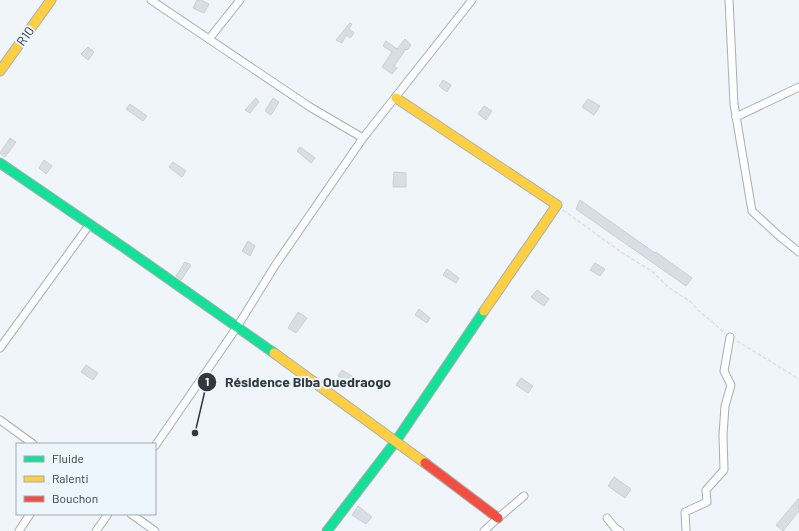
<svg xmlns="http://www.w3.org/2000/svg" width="799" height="531" font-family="Barlow,sans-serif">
  <rect width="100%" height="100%" fill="#f0f5fa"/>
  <g fill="#d8dee4" stroke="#cacfd5">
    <path d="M 197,0 L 201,0 L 209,4 L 204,13 L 193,8 Z"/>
    <path d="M 350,23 L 352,24 L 349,29 L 354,33 L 350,38 L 346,35 L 342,43 L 336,40 Z"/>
    <path d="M 405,39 L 411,45 L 407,50 L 406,49 L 394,66 L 397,68 L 392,74 L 382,67 L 392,52 L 383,46 L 386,41 L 397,49 Z"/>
    <path d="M 88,47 L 94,52 L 88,60 L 81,54 Z"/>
    <path d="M 443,80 L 451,85 L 447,92 L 439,86 Z"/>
    <path d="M 256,98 L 259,102 L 250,113 L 245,110 Z"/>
    <path d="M 273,98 L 279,102 L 271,115 L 265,111 Z"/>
    <path d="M 588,99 L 600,106 L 594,115 L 582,107 Z"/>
    <path d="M 130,104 L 147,116 L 143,121 L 126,109 Z"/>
    <path d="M 484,106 L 492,111 L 486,120 L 478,114 Z"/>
    <path d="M 10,138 L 16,142 L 5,157 L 0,153 Z"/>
    <path d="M 300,147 L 315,158 L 311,163 L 297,151 Z"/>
    <path d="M 44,160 L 52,166 L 46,174 L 39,168 Z"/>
    <path d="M 173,162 L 186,171 L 182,177 L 169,167 Z"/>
    <path d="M 394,172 L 406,173 L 406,187 L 393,187 Z"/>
    <path d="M 580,200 L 655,253 L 656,252 L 692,278 L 686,286 L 576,209 Z"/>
    <path d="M 248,241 L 255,246 L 250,256 L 242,251 Z"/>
    <path d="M 185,262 L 191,265 L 181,280 L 176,276 Z"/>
    <path d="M 595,263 L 605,269 L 600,276 L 590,270 Z"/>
    <path d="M 447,269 L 459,278 L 456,283 L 443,275 Z"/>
    <path d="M 537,290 L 549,299 L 544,306 L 531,297 Z"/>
    <path d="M 419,309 L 430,318 L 427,323 L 415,315 Z"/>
    <path d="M 298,312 L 307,318 L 296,333 L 288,328 Z"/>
    <path d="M 86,365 L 98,373 L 93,380 L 81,372 Z"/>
    <path d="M 342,370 L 355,378 L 352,384 L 338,376 Z"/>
    <path d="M 521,378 L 533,386 L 528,393 L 516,385 Z"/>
    <path d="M 614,477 L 631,489 L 625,498 L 608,486 Z"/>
    <path d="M 799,498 L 799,511 L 783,531 L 776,525 Z"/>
    <path d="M 358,506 L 372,517 L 366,524 L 352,515 Z"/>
  </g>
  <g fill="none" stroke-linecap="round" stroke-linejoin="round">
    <defs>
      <g id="street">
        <path d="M 151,0 L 310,107 L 363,138"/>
        <path d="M 729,0 L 734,104 L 752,211 L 778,235 L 799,252"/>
        <path d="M 209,39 L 240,0"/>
        <path d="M 736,117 L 799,87"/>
        <path d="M 0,348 L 90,224"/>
        <path d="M 0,420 L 33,444"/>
        <path d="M 155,446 L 237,327 L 276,264 L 363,138 L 472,0"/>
        <path d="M 131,514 L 155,531"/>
        <path d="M 607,518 L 615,528 L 620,531"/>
        <path d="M 19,531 L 30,514"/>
        <path d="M 96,531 L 108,514"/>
        <path d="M 484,531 L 498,518 L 524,496"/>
        <path d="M 686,531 L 685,512 L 707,502 L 706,490 L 724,470 L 723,435 L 725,406 L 731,385 L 724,371 L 730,337"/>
      </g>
      <g id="fast">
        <path d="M 0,163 L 126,249 L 274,353"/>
        <path d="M 327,531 L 396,441 L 484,311"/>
      </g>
      <g id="slow">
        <path d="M 0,71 L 51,0"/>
        <path d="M 396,98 L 557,205 L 484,311"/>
        <path d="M 274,353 L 425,463"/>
      </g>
      <path id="jam" d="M 425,463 L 498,518"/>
    </defs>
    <use href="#street" stroke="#a8aeb3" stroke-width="9"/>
    <use href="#fast" stroke="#a8aeb3" stroke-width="11"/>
    <use href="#slow" stroke="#a8aeb3" stroke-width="11"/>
    <use href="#jam" stroke="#a8aeb3" stroke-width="11"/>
    <g stroke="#dddfe0" stroke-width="1.5" stroke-dasharray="4 2" stroke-linecap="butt">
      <path d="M 563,210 L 621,252 L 653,272 L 668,287 L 691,302 L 699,311 L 725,333"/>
      <path d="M 737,341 L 799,379"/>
    </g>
    <use href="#street" stroke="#fdfefe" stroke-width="7"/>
    <use href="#fast" stroke="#16e098" stroke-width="9"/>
    <use href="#slow" stroke="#ffcf43" stroke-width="9"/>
    <use href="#jam" stroke="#f24e42" stroke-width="9"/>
  </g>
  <g text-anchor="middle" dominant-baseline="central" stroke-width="4" stroke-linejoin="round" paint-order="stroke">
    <g font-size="13" fill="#313840" stroke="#edf5fd">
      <text transform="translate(25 36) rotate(-54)">R10</text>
    </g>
  </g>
  <path fill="none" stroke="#313840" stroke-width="1.5" d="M195 433L207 382"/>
  <g fill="#313840" stroke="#edf5fd" stroke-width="1.5">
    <circle cx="195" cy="433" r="4"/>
    <circle cx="207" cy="382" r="10"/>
  </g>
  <g font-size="12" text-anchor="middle" font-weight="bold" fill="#fff">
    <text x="207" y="386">1</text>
  </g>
  <g font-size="14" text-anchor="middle" font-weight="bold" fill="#313840" stroke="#edf5fd" stroke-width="4" stroke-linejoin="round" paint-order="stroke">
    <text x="308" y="387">Résidence Biba Ouedraogo</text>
  </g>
  <rect x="16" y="443" width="140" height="72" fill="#edf5fd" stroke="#a2a9b1"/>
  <rect x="24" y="456" width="20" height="6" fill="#16e098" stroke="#a2a9b1"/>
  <text x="52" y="463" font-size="12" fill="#313840">Fluide</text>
  <rect x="24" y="476" width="20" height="6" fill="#ffcf43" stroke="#a2a9b1"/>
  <text x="52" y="483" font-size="12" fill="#313840">Ralenti</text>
  <rect x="24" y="496" width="20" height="6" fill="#f24e42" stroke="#a2a9b1"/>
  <text x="52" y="503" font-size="12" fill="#313840">Bouchon</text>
</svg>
